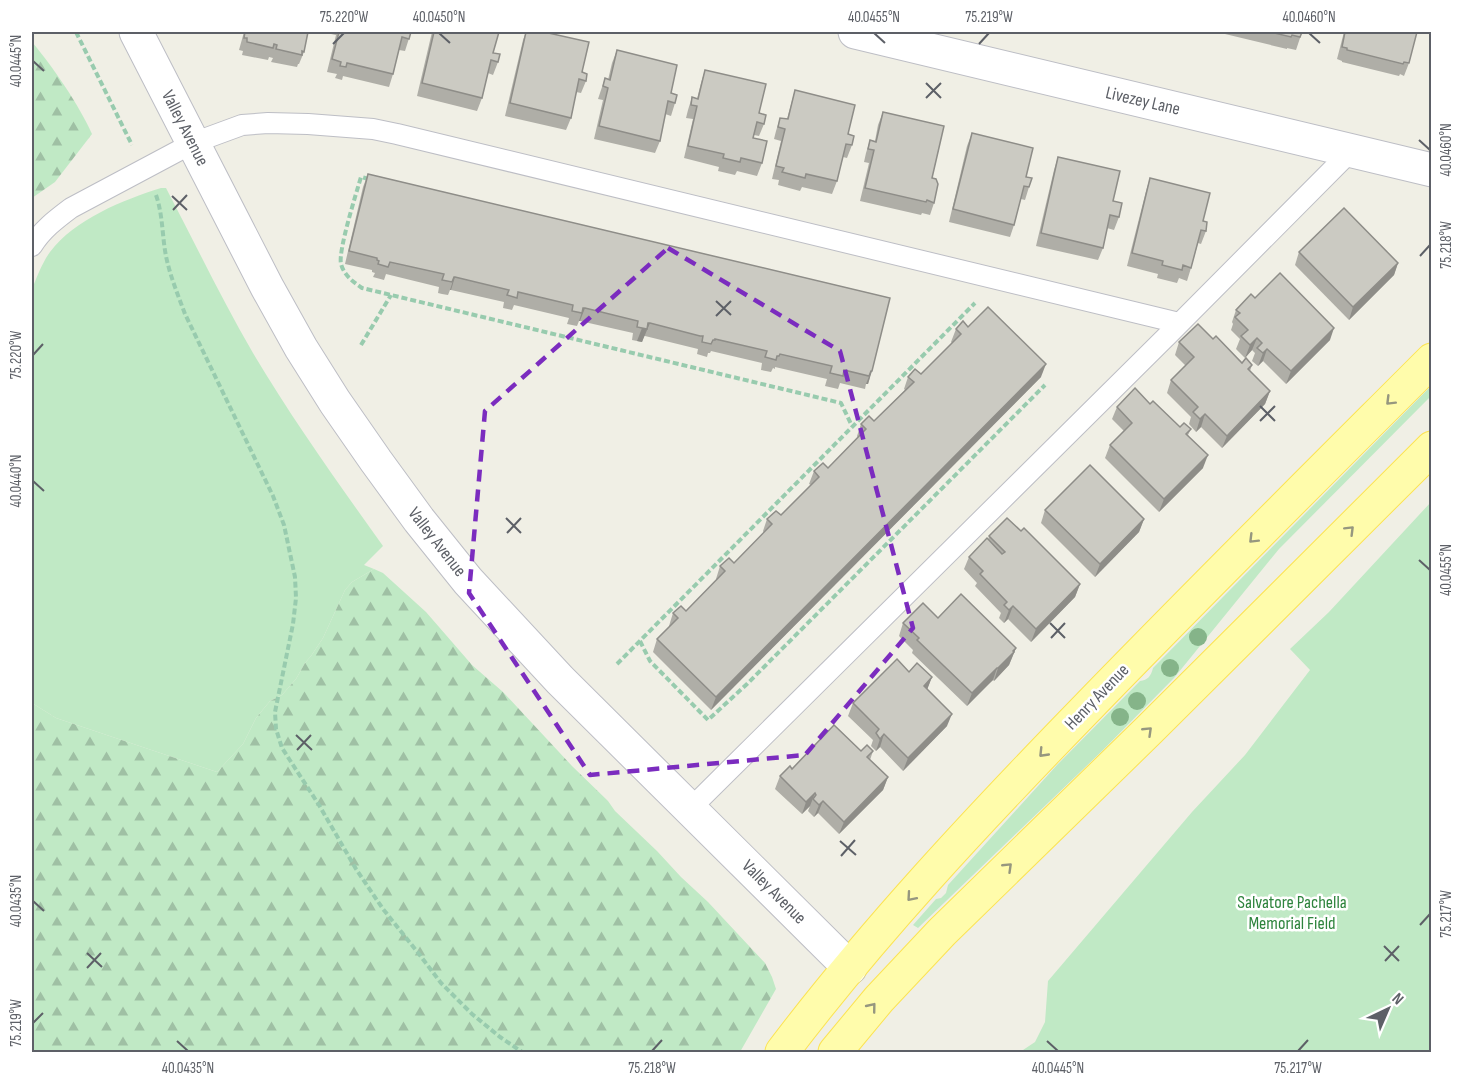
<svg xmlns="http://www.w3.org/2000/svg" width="1463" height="1084" font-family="'Sofia Sans Condensed',sans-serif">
  <defs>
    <pattern id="forest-firs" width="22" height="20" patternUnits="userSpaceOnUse" patternTransform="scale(1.5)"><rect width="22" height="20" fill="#c0e9c5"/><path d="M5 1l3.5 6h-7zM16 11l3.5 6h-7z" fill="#9fc0a4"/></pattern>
  </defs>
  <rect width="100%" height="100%" fill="#f0efe5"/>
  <g fill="#c0e9c5">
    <path d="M 161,188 L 166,188 C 195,243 222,300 253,353 C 293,420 338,483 383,546 L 364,565 L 374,569 L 352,582 L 345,590 L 323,638 L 311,656 L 305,663 L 296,679 L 282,695 L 270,701 L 256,718 L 243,744 L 217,772 L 56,718 L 32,703 L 32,289 C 37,277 42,263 50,252 C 75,219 123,200 161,188 Z"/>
    <path d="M 1431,386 L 1431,396 L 1279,549 L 1174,678 L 1102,751 L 918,928 L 913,925 L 936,899 L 941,898 L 946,893 L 948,885 L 1057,765 L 1140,681 C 1148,680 1151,676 1153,668 Z"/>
    <path d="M 1431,502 L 1431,1052 L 1020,1052 L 1035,1042 L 1045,1022 L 1048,981 L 1192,812 L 1245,755 L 1310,670 L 1290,649 L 1329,612 Z"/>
  </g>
  <g fill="url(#forest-firs)">
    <path d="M 32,42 C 53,67 79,105 92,134 L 55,182 L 32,198 Z"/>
    <path d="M 374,569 L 383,573 L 426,612 L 472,665 L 503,692 L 572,766 L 608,801 L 615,811 L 657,851 L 681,877 L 708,902 L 765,963 L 772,977 L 776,989 L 740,1052 L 32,1052 L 32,703 L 56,718 L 217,772 L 243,744 L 256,718 L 270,701 L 282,695 L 296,679 L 305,663 L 311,656 L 323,638 L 345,590 L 352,582 Z"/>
  </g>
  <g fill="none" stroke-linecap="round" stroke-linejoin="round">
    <defs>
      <g id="service">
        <path d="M 32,246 C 42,230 55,220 71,208 L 193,143 L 242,125 L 268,123 L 308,124 L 373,129 L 397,134 L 1179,323"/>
        <path d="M 690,809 L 1170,333 L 1351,151"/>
      </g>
      <path id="minor" d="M 855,32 L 1432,170"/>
      <path id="tertiary" d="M 136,32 L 267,287 L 301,348 L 335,402 L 376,461 L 419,520 L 468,581 L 560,680 L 850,968"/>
      <g id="primary">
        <path d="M 782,1052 C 873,932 977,821 1082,713 C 1197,594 1315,477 1432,360"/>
        <path d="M 835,1052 L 879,999 L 942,932 L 1149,730 L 1432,448"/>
      </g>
    </defs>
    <use href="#service" stroke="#bdbec5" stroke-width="22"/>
    <use href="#minor" stroke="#bdbec5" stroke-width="35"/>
    <use href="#tertiary" stroke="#bdbec5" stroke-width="35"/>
    <use href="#primary" stroke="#fce352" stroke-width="35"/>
    <g stroke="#98cbae" stroke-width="4" stroke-dasharray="6 3" stroke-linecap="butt">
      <path d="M 76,32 L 132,145"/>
      <path d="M 369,179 L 361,177 C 356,194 338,251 341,264 C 344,275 353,282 362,288 L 841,403 L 852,426"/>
      <path d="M 156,195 C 163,215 162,236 166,256 C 170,276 178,295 185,314 L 273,496 L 284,525 L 295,577 L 296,598 L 293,624 L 275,712 L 276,729 L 282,748 L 319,805 L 356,869 L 383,909 L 419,954 L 441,983 L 472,1014 L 500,1037 L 522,1052"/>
      <path d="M 361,345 L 391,295"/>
      <path d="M 640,641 L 650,661 L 708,720 L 747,684 L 1045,385"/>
      <path d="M 617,664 L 975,303"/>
    </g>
    <use href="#service" stroke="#fff" stroke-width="20"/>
    <use href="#minor" stroke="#fff" stroke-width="33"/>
    <use href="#tertiary" stroke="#fff" stroke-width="33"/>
    <use href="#primary" stroke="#fffcab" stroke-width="33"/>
  </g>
  <g fill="#85b489">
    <circle cx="1198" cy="637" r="9"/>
    <circle cx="1170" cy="668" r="9"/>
    <circle cx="1137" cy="701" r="9"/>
    <circle cx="1120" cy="717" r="9"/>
  </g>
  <g fill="#afaea7">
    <path d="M 244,32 L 308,32 L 304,52 L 299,64 L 298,64 L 297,67 L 271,62 L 273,58 L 269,57 L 268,60 L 242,55 L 243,51 L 239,50 Z"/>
    <path d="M 332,32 L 411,32 L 405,51 L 399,50 L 393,74 L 389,87 L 343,76 L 342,80 L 335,78 L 337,74 L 327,72 L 336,35 L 331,34 Z"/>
    <path d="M 432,32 L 499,32 L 493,53 L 498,62 L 493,75 L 488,73 L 482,98 L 477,111 L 417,96 Z"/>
    <path d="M 526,32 L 544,32 L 582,72 L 586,81 L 581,93 L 576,92 L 571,118 L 566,130 L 505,116 L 523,40 Z"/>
    <path d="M 1225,32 L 1302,32 L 1296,50 L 1287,48 L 1287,49 L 1225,34 Z"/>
    <path d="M 1344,32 L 1417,32 L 1409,63 L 1404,76 L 1400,74 L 1399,76 L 1342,62 L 1342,61 L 1337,59 Z"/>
    <path d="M 617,50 L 671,93 L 675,103 L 671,116 L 665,114 L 660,141 L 655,153 L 594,139 L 603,100 L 598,99 L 605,78 L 608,80 L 612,63 Z"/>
    <path d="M 705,70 L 759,113 L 764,124 L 759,136 L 754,135 L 753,138 L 762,163 L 757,176 L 737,171 L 735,175 L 718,171 L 719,167 L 684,158 L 693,119 L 686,118 L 688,110 L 692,97 L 697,99 L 701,83 Z"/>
    <path d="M 795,90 L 848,134 L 852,145 L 847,158 L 843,157 L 837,181 L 832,194 L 802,187 L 800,191 L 778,185 L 779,180 L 772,179 L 781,141 L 774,139 L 776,131 L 780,118 L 787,119 Z"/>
    <path d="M 883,112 L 932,178 L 934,203 L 930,215 L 922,213 L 921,215 L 860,201 L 869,163 L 864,162 L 866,153 L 870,140 L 875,141 L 878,125 Z"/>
    <path d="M 972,133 L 1026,177 L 1029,187 L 1025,200 L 1021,199 L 1014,225 L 1010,237 L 949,222 L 967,146 Z"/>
    <path d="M 1058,157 L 1113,201 L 1119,217 L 1114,230 L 1107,228 L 1103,248 L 1098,260 L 1036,246 L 1054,170 Z"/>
    <path d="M 368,174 L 890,298 L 868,384 L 866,384 L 865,389 L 840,383 L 838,389 L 825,386 L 827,379 L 775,367 L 775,369 L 773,368 L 771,372 L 761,370 L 762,363 L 711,351 L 710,353 L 708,353 L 707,357 L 697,354 L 698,349 L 645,336 L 644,336 L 642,342 L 632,340 L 633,333 L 580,321 L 579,321 L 577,326 L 567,324 L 569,318 L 514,305 L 512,310 L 503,308 L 504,302 L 451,290 L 450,290 L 448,295 L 442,294 L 438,293 L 439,287 L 386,274 L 384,280 L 373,277 L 375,273 L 372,272 L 372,270 L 345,264 L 363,187 Z"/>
    <path d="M 1150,178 L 1203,221 L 1206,231 L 1201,244 L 1198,243 L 1191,268 L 1187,281 L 1179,278 L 1177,283 L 1157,278 L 1158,274 L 1127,266 L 1146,191 Z"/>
    <path d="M 1299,252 L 1398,263 L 1394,275 L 1349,320 L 1295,265 Z"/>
    <path d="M 1255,298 L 1330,340 L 1286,384 L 1263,361 L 1258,366 L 1252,361 L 1255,353 L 1252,350 L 1245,358 L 1236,349 L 1240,339 L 1231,330 L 1233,324 L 1232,322 L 1236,310 Z"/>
    <path d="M 968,327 L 1041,377 L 711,710 L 653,652 L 657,639 L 669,627 L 669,626 L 673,613 L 686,611 L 717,580 L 716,579 L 720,566 L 734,563 L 764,533 L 763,531 L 767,519 L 781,515 L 811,485 L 809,484 L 814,471 L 828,468 L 858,438 L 857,436 L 861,424 L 874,421 L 905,390 L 904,389 L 908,377 L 921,374 L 952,343 L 951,342 L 956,329 Z"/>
    <path d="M 1213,339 L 1242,363 L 1252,365 L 1250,371 L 1270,391 L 1265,404 L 1222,448 L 1201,427 L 1196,432 L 1189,424 L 1191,417 L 1167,393 L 1171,380 L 1186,366 L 1175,355 L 1179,342 Z"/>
    <path d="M 1150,404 L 1180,427 L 1191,429 L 1188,435 L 1203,468 L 1159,512 L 1105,458 L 1110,445 L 1124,431 L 1112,419 L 1117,407 Z"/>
    <path d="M 1045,510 L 1144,519 L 1139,532 L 1095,577 L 1041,523 Z"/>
    <path d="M 1021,531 L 1080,584 L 1075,597 L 1031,642 L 1008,619 L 1004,623 L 999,618 L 1001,613 L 975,586 L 977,583 L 964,569 L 969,557 L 988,540 L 989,536 Z"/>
    <path d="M 938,618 L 1016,648 L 1009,665 L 994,681 L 993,680 L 988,684 L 967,706 L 912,653 L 913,650 L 899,636 L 903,623 Z"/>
    <path d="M 909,672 L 932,677 L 927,689 L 947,726 L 903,771 L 880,747 L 876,751 L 871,746 L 873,740 L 848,716 L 853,703 Z"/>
    <path d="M 861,751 L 873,751 L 870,760 L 888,777 L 883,790 L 839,834 L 818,813 L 814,817 L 808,811 L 810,806 L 802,814 L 775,789 L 780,776 L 792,769 Z"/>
  </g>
  <g fill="#8e8d88">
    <path d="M 1398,263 L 1394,275 L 1349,320 L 1353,307 Z"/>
    <path d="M 454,277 L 455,277 L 451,290 L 450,290 Z"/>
    <path d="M 583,308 L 585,308 L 580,321 L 579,321 Z"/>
    <path d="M 648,323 L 650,323 L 642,342 L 637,341 L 642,328 Z"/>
    <path d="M 1334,328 L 1330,340 L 1286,384 L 1291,371 Z"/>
    <path d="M 1257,338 L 1252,350 L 1245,358 L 1250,345 Z"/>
    <path d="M 1267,349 L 1263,361 L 1258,366 L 1263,353 Z"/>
    <path d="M 1046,364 L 1041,377 L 711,710 L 716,697 Z"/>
    <path d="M 871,371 L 872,371 L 868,384 L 866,384 Z"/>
    <path d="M 1270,391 L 1265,404 L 1222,448 L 1227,436 Z"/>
    <path d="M 1205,414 L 1201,427 L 1196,432 L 1200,419 Z"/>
    <path d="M 1208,455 L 1203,468 L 1159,512 L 1164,499 Z"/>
    <path d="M 1144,519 L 1139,532 L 1095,577 L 1100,564 Z"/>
    <path d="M 1080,584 L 1075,597 L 1031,642 L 1036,629 Z"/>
    <path d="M 1013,606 L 1008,619 L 1004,623 L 1009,610 Z"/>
    <path d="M 1016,648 L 1009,665 L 994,681 L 998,668 Z"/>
    <path d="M 997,668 L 993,680 L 967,706 L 972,693 Z"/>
    <path d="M 932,677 L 927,690 L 924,686 Z"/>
    <path d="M 952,714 L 947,726 L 903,771 L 908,758 Z"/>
    <path d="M 884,734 L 880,747 L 876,751 L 880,739 Z"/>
    <path d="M 888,777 L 883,790 L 839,834 L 844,822 Z"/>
    <path d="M 815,793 L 810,806 L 802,814 L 806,802 Z"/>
    <path d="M 823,801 L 818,813 L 814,817 L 819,805 Z"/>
  </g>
  <g fill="#cbcac2" stroke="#8e8d88" stroke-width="1.5">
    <path d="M 245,32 L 308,32 L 304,52 L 302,51 L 302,55 L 276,49 L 277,45 L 274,44 L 273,48 L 247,42 L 247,38 L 244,38 Z"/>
    <path d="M 339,32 L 411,32 L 409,39 L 402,37 L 393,74 L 347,63 L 346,67 L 340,66 L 341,62 L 332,59 Z"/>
    <path d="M 434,32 L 499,32 L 493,53 L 500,54 L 498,62 L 491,60 L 482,98 L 422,83 Z"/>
    <path d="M 526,32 L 544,32 L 589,42 L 582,72 L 587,74 L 586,81 L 579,79 L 571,118 L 510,103 Z"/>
    <path d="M 1270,32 L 1302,32 L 1300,37 L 1292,35 L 1291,37 Z"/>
    <path d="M 1345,32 L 1417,32 L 1409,63 L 1404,62 L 1403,64 L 1347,50 L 1347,48 L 1342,47 Z"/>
    <path d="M 617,50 L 677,65 L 671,93 L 677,95 L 675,103 L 668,101 L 660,141 L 599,126 L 608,88 L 603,86 L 605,78 L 610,80 Z"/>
    <path d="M 705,70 L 766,84 L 759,113 L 766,115 L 764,124 L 757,122 L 753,138 L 767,141 L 762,163 L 741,158 L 740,162 L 723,158 L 724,154 L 688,146 L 697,106 L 691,105 L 692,97 L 698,99 Z"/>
    <path d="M 795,90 L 855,105 L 848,134 L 854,136 L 852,145 L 846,144 L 837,181 L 806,174 L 805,178 L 782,172 L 784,168 L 776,166 L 785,129 L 778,127 L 780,118 L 788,119 Z"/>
    <path d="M 883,112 L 944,126 L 932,178 L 936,179 L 938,184 L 934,203 L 927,200 L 926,202 L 865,188 L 874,150 L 868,149 L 870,140 L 876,142 Z"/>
    <path d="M 972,133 L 1033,148 L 1026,177 L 1032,178 L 1029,187 L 1024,186 L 1014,225 L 953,209 Z"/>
    <path d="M 1058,157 L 1120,171 L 1113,201 L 1122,203 L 1119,217 L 1110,215 L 1103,248 L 1041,233 Z"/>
    <path d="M 368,174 L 890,298 L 872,371 L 871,371 L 869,376 L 844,370 L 843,376 L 830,373 L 832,366 L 780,354 L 779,356 L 777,356 L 776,360 L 765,357 L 767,351 L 715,339 L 715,340 L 713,340 L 711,344 L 702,342 L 703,336 L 700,336 L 650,323 L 648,323 L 647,329 L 637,327 L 638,321 L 585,308 L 583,308 L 582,313 L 572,311 L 573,305 L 518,292 L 517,298 L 507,295 L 509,290 L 455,277 L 454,277 L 452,282 L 442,280 L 444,274 L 390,262 L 388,267 L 378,264 L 379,261 L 377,260 L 377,258 L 349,251 Z"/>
    <path d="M 1150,178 L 1210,193 L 1203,221 L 1207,222 L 1206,231 L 1201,230 L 1191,268 L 1183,265 L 1182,270 L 1162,265 L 1163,261 L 1132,253 Z"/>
    <path d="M 1344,208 L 1398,263 L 1353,307 L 1299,252 Z"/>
    <path d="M 1280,273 L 1334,328 L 1291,371 L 1267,349 L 1263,353 L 1257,348 L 1262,343 L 1257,338 L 1250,345 L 1241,336 L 1248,330 L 1235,317 L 1240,313 L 1236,310 L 1251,294 L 1255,298 Z"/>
    <path d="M 988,307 L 1046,364 L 716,697 L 657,639 L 678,618 L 673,613 L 681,606 L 686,611 L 725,571 L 720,566 L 729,558 L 734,563 L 772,524 L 767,519 L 776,511 L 781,515 L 819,477 L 814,471 L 823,463 L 828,468 L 866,429 L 861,424 L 869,416 L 874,421 L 914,382 L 908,377 L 915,369 L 921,374 L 961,334 L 956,329 L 963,321 L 968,327 Z"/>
    <path d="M 1198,324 L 1213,339 L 1216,336 L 1242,363 L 1246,358 L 1252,365 L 1248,369 L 1270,391 L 1227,436 L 1205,414 L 1200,419 L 1193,412 L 1198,407 L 1171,380 L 1194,357 L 1179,342 Z"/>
    <path d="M 1135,388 L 1150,404 L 1153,401 L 1180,427 L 1184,423 L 1191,429 L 1186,434 L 1208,455 L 1164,499 L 1110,445 L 1132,423 L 1117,407 Z"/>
    <path d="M 1090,465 L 1144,519 L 1100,564 L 1045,510 Z"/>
    <path d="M 1007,518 L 1021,531 L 1024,528 L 1080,584 L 1036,629 L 1013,606 L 1009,610 L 1004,605 L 1007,602 L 980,574 L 983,571 L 969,557 L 987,538 L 1002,554 L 1005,552 L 989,536 Z"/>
    <path d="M 961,594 L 1016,648 L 1013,651 L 1014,652 L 998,668 L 997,668 L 972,693 L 917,640 L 919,638 L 903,623 L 923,603 L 938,618 Z"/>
    <path d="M 897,659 L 909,672 L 917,663 L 932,677 L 924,686 L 952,714 L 908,758 L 884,734 L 880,739 L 876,733 L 879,729 L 853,703 Z"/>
    <path d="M 834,725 L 861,751 L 867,745 L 873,751 L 867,757 L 888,777 L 844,822 L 823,801 L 819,805 L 813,799 L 816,795 L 815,793 L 806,802 L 780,776 L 790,766 L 792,769 Z"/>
  </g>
  <defs><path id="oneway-chevron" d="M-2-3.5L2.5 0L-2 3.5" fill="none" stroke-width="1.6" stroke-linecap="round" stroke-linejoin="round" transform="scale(1.5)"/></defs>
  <g stroke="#96977f">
    <use href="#oneway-chevron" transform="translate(1390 401) rotate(135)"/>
    <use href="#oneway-chevron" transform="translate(1350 530) rotate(-45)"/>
    <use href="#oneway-chevron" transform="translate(1253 539) rotate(135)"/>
    <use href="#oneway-chevron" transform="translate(1148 731) rotate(-44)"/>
    <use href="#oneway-chevron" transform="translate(1043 753) rotate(134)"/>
    <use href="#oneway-chevron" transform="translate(1008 867) rotate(-44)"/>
    <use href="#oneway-chevron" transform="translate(911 897) rotate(131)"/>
    <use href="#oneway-chevron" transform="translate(872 1007) rotate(-51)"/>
  </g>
  <path fill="none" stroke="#7b2cbf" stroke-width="4.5" stroke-dasharray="12 8" stroke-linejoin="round" d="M 668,248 L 840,351 L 913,628 L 805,755 L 590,775 L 469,593 L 485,411 Z"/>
  <path fill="none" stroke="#5d6067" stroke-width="2" d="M 439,33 L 450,43M 874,33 L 885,43M 1309,33 L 1320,43M 333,44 L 344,33M 979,44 L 989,33M 33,61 L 44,71M 926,83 L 941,98M 926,98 L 941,83M 1419,140 L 1430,150M 172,196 L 187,210M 173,210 L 187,195M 1420,256 L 1430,245M 716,301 L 731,315M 716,316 L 731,301M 33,355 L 43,344M 1260,406 L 1275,421M 1260,421 L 1275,406M 33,481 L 44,491M 506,518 L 521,533M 507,533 L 521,518M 1419,560 L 1430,570M 1050,623 L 1065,638M 1051,638 L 1065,623M 296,735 L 312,750M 297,750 L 311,735M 840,841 L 856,855M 841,856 L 855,840M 33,901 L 44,911M 1420,925 L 1430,914M 1384,946 L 1399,961M 87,953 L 102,967M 1385,961 L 1399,946M 87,968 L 101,953M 33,1023 L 43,1013M 177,1041 L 188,1051M 1047,1041 L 1058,1051M 652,1051 L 662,1040M 1298,1051 L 1308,1040"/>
  <g text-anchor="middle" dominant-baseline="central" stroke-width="5" stroke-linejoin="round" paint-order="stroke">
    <g font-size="18" fill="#5d6067" stroke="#fff">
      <text transform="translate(1143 101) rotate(13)">Livezey Lane</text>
      <text transform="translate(185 128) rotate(63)">Valley Avenue</text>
      <text transform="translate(437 542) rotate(52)">Valley Avenue</text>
      <text transform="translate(1097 697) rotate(-46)">Henry Avenue</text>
      <text transform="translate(774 892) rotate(45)">Valley Avenue</text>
    </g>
    <g font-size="18" fill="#2e843d" stroke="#fff">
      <text x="1292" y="902">Salvatore Pachella<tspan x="1292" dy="21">Memorial Field</tspan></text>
    </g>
  </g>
  <rect width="1463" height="1084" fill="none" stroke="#ffffff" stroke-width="66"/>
  <g transform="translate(1388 1009) rotate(44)" stroke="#ffffff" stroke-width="4.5" paint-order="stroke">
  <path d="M0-4.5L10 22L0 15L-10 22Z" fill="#5d6067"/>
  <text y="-9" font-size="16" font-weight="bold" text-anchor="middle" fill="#5d6067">N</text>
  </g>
  <rect x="33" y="33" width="1397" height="1018" fill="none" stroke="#5d6067" stroke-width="2"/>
  <g font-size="15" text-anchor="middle" fill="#5d6067">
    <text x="344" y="22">75.220°W</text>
    <text x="439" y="22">40.0450°N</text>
    <text x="874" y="22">40.0455°N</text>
    <text x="989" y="22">75.219°W</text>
    <text x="1309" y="22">40.0460°N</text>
    <text transform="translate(16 61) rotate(-90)" y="5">40.0445°N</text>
    <text transform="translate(1446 150) rotate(-90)" y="5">40.0460°N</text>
    <text transform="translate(1446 245) rotate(-90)" y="5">75.218°W</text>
    <text transform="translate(16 355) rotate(-90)" y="5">75.220°W</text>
    <text transform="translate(16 481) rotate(-90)" y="5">40.0440°N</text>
    <text transform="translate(1446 570) rotate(-90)" y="5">40.0455°N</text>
    <text transform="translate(16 901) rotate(-90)" y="5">40.0435°N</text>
    <text transform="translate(1446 914) rotate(-90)" y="5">75.217°W</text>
    <text transform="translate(16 1023) rotate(-90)" y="5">75.219°W</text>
    <text x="188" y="1073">40.0435°N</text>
    <text x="652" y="1073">75.218°W</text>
    <text x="1058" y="1073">40.0445°N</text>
    <text x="1298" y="1073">75.217°W</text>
  </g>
</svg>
